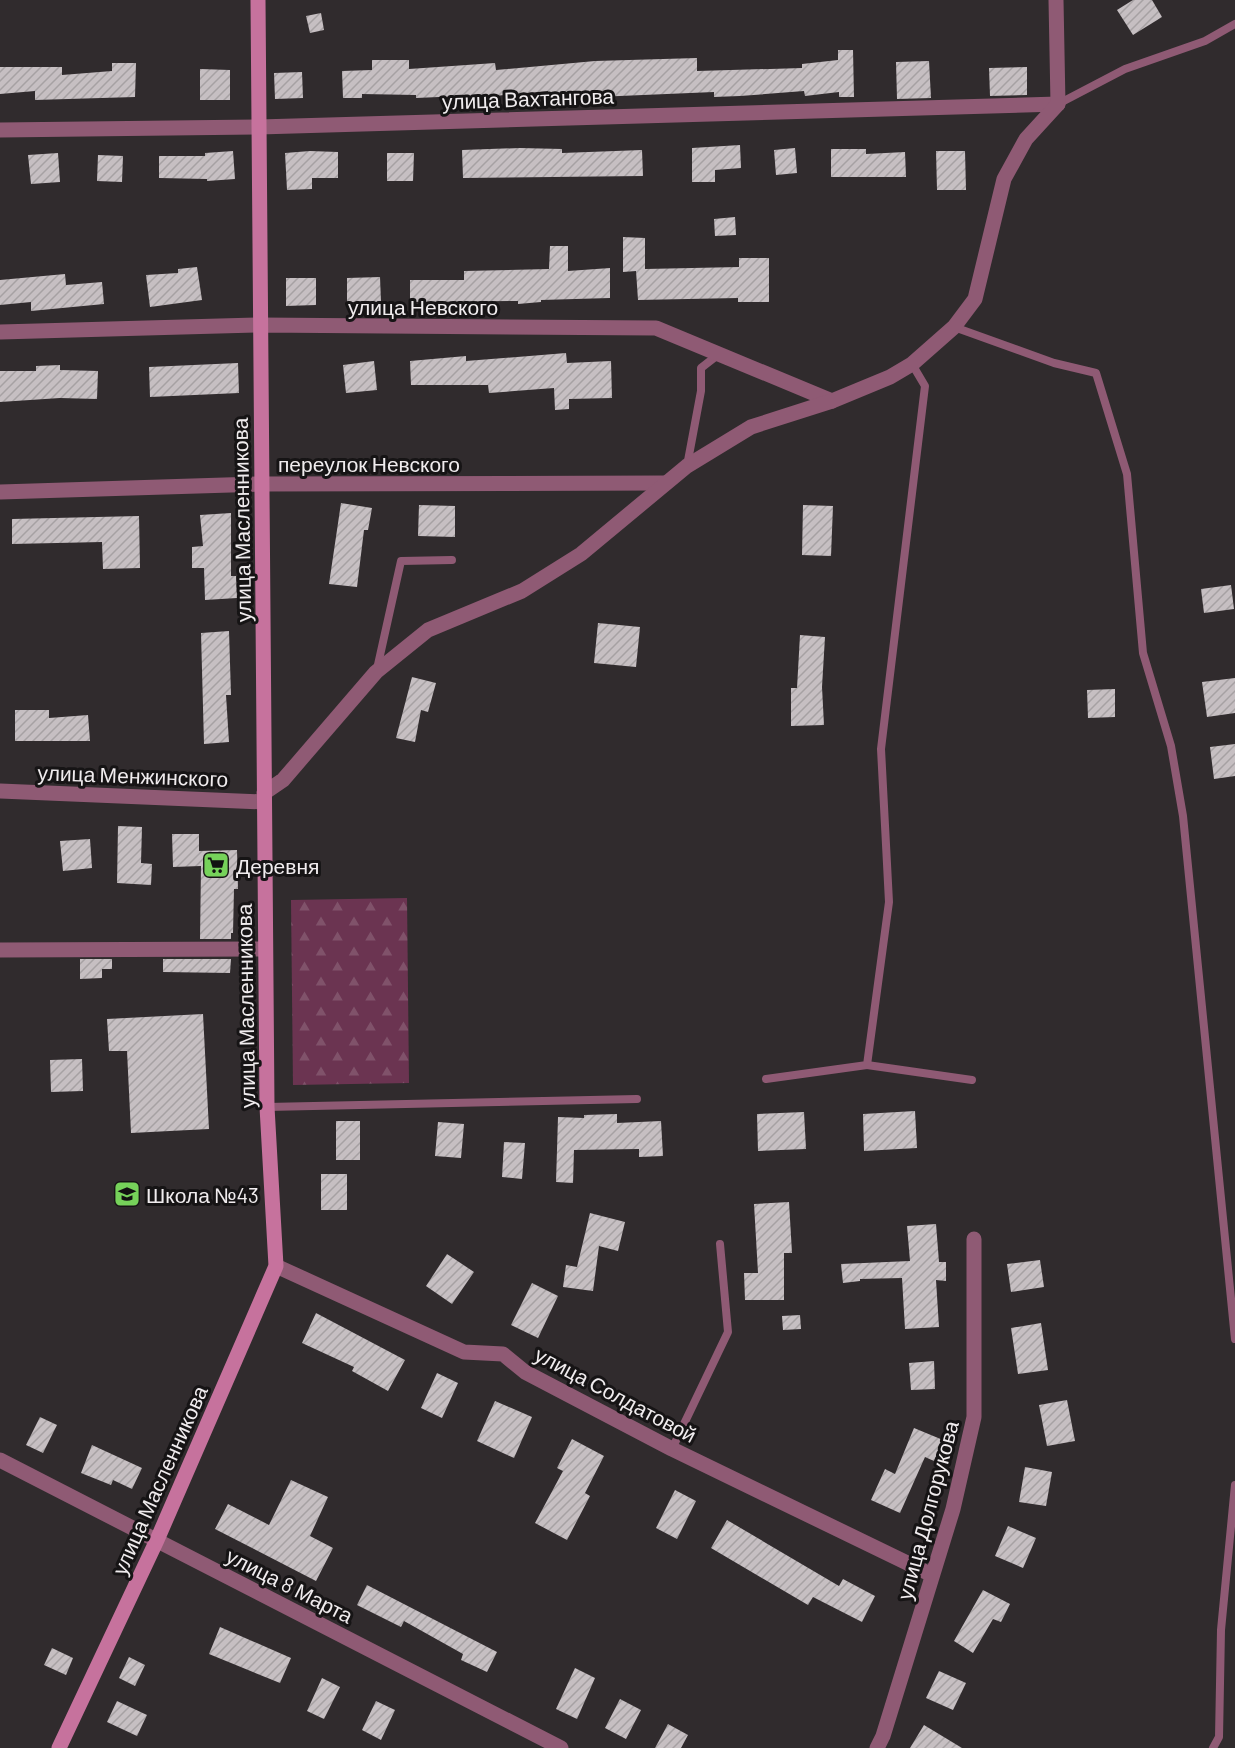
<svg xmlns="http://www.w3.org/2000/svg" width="1235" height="1748" font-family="Barlow,sans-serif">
  <defs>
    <pattern id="forest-firs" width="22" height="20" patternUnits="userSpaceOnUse" patternTransform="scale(1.5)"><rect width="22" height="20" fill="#6b3451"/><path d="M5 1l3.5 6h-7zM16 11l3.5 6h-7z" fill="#80526a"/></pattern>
    <pattern id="building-hatch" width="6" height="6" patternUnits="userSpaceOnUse" patternTransform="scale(1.5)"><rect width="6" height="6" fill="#c6bfc2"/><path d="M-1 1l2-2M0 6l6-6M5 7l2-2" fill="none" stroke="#a6a1a3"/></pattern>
  </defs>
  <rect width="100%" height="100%" fill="#302b2d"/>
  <path fill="url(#forest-firs)" d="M 407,898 L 409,1083 L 293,1085 L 291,900 Z"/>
  <g fill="url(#building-hatch)">
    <path d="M 1133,0 L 1152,0 L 1162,17 L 1133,35 L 1117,10 Z"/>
    <path d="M 321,13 L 324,30 L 310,33 L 306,16 Z"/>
    <path d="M 838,50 L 853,50 L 854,97 L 839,97 L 839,92 L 805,96 L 804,91 L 740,96 L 714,97 L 714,92 L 596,97 L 596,93 L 548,95 L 548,91 L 462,99 L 462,96 L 416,98 L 416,95 L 362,94 L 362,98 L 343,98 L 342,71 L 372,70 L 372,60 L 409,60 L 409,69 L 495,63 L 496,70 L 595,61 L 697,58 L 697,71 L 802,68 L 802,64 L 838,60 Z"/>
    <path d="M 929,61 L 931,98 L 897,99 L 896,62 Z"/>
    <path d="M 112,63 L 136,63 L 135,97 L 35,100 L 35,91 L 0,94 L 0,67 L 62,67 L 62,75 L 112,71 Z"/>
    <path d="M 1027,67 L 1027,95 L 990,96 L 989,68 Z"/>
    <path d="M 200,69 L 230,70 L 230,100 L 200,100 Z"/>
    <path d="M 302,72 L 303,98 L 275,99 L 274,73 Z"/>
    <path d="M 740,145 L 741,168 L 715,170 L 715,182 L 692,182 L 692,148 Z"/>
    <path d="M 520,148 L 562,149 L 562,153 L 642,150 L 643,176 L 463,178 L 462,150 Z"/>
    <path d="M 795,148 L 797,173 L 776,175 L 774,150 Z"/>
    <path d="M 831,149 L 866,149 L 866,154 L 905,152 L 906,177 L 831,177 Z"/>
    <path d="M 233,151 L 235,179 L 207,181 L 207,179 L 159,178 L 159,156 L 205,156 L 205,153 Z"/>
    <path d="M 310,151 L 338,152 L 338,178 L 312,178 L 312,189 L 287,190 L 285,153 Z"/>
    <path d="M 936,151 L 965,151 L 966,190 L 937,190 Z"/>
    <path d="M 58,153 L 60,182 L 31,184 L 28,155 Z"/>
    <path d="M 387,153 L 414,153 L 413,181 L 387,181 Z"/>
    <path d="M 98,155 L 123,156 L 122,182 L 97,181 Z"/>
    <path d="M 735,217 L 736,235 L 715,236 L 714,219 Z"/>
    <path d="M 623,237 L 645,238 L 645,269 L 739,267 L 739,258 L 769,258 L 769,302 L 738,302 L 738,298 L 638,300 L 636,271 L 623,272 Z"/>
    <path d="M 550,246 L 568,246 L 568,271 L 610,268 L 610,298 L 541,300 L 541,302 L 518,304 L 518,301 L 410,302 L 410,280 L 464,280 L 464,271 L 549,269 Z"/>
    <path d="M 197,267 L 202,300 L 150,307 L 146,275 L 178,273 L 178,269 Z"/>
    <path d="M 65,274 L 66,285 L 102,282 L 104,304 L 31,311 L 31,302 L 0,305 L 0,280 Z"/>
    <path d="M 380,277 L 381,302 L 347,302 L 347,278 Z"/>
    <path d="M 286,278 L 316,278 L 316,305 L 286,306 Z"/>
    <path d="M 566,353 L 567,363 L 611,361 L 612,398 L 569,399 L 569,409 L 555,410 L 554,388 L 489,393 L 488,385 L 411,385 L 410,361 L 466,356 L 466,361 Z"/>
    <path d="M 374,361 L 377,390 L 346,393 L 343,365 Z"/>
    <path d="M 238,363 L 239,393 L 150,397 L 149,367 Z"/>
    <path d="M 60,365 L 60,370 L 98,371 L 97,399 L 60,398 L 0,402 L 0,371 L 36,371 L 36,366 Z"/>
    <path d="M 341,503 L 372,508 L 368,530 L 364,530 L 357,587 L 329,584 Z"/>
    <path d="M 419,505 L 455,506 L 455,537 L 418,536 Z"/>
    <path d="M 803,505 L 833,506 L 831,556 L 802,555 Z"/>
    <path d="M 231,513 L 231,576 L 236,576 L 237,598 L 205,600 L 204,568 L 192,568 L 192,547 L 203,546 L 200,515 Z"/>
    <path d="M 139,516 L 140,568 L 103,569 L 102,542 L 12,544 L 12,519 Z"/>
    <path d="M 1231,585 L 1234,609 L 1204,613 L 1201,589 Z"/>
    <path d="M 598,623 L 640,627 L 636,667 L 594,663 Z"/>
    <path d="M 229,631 L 231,695 L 226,695 L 229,742 L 204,744 L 201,633 Z"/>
    <path d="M 800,635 L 825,637 L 822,687 L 824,725 L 791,726 L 791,688 L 797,688 Z"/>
    <path d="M 412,677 L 436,683 L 428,712 L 421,710 L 415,742 L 396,738 Z"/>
    <path d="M 1235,678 L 1235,713 L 1207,717 L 1202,682 Z"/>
    <path d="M 1115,689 L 1115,717 L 1088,718 L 1087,690 Z"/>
    <path d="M 15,710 L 49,710 L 49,718 L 88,715 L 90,741 L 15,741 Z"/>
    <path d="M 1235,744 L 1235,776 L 1214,779 L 1210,747 Z"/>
    <path d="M 118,826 L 142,827 L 141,863 L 152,864 L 151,885 L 117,883 Z"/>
    <path d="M 172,834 L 199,834 L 199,851 L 237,850 L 238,889 L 234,889 L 233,933 L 231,933 L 231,939 L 200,939 L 201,866 L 173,867 Z"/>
    <path d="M 90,839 L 92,868 L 63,871 L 60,841 Z"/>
    <path d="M 80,959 L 112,959 L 112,969 L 102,969 L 102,978 L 80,979 Z"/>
    <path d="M 163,959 L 231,959 L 230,973 L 163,972 Z"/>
    <path d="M 203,1014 L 209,1129 L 131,1133 L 127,1051 L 109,1051 L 107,1019 Z"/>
    <path d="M 82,1059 L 83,1091 L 51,1092 L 50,1060 Z"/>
    <path d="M 915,1111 L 917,1148 L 864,1151 L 863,1114 Z"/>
    <path d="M 804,1112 L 806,1149 L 758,1151 L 757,1114 Z"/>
    <path d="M 617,1114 L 617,1123 L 661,1121 L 663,1156 L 639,1157 L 639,1149 L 574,1150 L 573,1183 L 556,1182 L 558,1117 L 584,1118 L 584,1115 Z"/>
    <rect x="336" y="1121" width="24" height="39"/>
    <path d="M 438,1122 L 464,1124 L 461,1158 L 435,1156 Z"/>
    <path d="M 504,1142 L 525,1143 L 522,1179 L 502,1177 Z"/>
    <rect x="321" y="1174" width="26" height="36"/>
    <path d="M 789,1202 L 792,1253 L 784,1253 L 784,1300 L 745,1300 L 744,1273 L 758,1273 L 754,1204 Z"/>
    <path d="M 590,1213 L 625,1222 L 618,1251 L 599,1246 L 593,1291 L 563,1287 L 566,1265 L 577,1267 Z"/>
    <path d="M 936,1224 L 939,1262 L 946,1262 L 946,1281 L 936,1280 L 939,1327 L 905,1329 L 902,1278 L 860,1279 L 860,1281 L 843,1283 L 841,1264 L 910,1261 L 907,1226 Z"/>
    <path d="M 447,1254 L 474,1272 L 452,1304 L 426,1286 Z"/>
    <path d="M 1040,1260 L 1044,1287 L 1011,1292 L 1007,1264 Z"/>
    <path d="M 532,1283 L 558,1296 L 538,1338 L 511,1325 Z"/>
    <path d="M 316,1313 L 405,1360 L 388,1391 L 352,1371 L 354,1367 L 302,1343 Z"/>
    <path d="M 800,1315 L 801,1329 L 783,1330 L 782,1316 Z"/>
    <path d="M 1041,1323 L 1048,1370 L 1018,1374 L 1011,1328 Z"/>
    <path d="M 934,1361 L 935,1389 L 911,1390 L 909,1363 Z"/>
    <path d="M 437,1373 L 458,1383 L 442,1418 L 421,1408 Z"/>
    <path d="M 1067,1400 L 1075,1441 L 1047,1446 L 1039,1405 Z"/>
    <path d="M 495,1401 L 532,1417 L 514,1458 L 477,1441 Z"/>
    <path d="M 40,1417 L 57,1425 L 43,1453 L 26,1445 Z"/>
    <path d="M 914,1428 L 943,1440 L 934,1461 L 925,1457 L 900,1513 L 871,1500 L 885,1469 L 895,1474 Z"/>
    <path d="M 572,1439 L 604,1456 L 585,1493 L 590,1496 L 567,1540 L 535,1523 L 563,1471 L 557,1468 Z"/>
    <path d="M 92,1445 L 142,1468 L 132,1489 L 113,1480 L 111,1485 L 81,1473 Z"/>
    <path d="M 1025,1467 L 1052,1472 L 1046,1506 L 1019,1502 Z"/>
    <path d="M 291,1480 L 328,1497 L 310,1536 L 333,1548 L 316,1581 L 215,1529 L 228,1504 L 269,1525 Z"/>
    <path d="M 675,1490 L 696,1501 L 677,1539 L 656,1528 Z"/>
    <path d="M 727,1520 L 839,1586 L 843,1579 L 875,1596 L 862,1622 L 813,1597 L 808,1605 L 711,1548 Z"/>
    <path d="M 1008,1526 L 1036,1538 L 1023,1568 L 995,1556 Z"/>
    <path d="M 367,1585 L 497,1652 L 487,1672 L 461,1660 L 463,1654 L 404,1621 L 401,1627 L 357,1605 Z"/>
    <path d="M 983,1590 L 1010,1604 L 1001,1622 L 993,1619 L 973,1653 L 954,1641 Z"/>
    <path d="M 220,1627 L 291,1658 L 280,1683 L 209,1654 Z"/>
    <path d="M 52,1648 L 73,1658 L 66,1675 L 44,1665 Z"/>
    <path d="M 129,1657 L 145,1665 L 135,1686 L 119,1678 Z"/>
    <path d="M 575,1668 L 595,1678 L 577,1719 L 556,1709 Z"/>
    <path d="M 939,1671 L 966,1683 L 953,1710 L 926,1698 Z"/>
    <path d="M 322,1678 L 340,1687 L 324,1719 L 307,1711 Z"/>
    <path d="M 620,1699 L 641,1710 L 626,1739 L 605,1728 Z"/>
    <path d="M 117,1701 L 147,1715 L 137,1736 L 107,1722 Z"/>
    <path d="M 376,1701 L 395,1710 L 381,1740 L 362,1730 Z"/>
    <path d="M 668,1724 L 688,1735 L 681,1748 L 655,1748 Z"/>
    <path d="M 924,1725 L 962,1748 L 910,1748 Z"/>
  </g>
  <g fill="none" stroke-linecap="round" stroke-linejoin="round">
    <g stroke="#8f5a74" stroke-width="8">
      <path d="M 1058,104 L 1125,69 L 1205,41 L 1235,24"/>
      <path d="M 954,327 L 1054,363 L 1096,373 L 1127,474 L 1143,653 L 1171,746 L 1183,816 L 1235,1339"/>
      <path d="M 687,466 L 701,391 L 701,368 L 719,354"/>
      <path d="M 377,669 L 401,561 L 452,560"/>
      <path d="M 867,1065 L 972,1080"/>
      <path d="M 766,1079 L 867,1065 L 889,902 L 881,749 L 925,386 L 912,364"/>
      <path d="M 267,1107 L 637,1099"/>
      <path d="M 672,1449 L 728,1332 L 720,1244"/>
      <path d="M 1213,1748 L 1219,1737 L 1221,1630 L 1235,1485"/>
    </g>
    <g stroke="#8f5a74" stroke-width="15">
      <path d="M 0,130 L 259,127 L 1058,104"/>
      <path d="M 0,332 L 260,325 L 656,328 L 832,401"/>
      <path d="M 0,492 L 260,484 L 665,483"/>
      <path d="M 0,791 L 264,802"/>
      <path d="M 264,793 L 283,780 L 376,672 L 428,630 L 522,591 L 581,554 L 687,466 L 751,427 L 832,401 L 890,377 L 912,364 L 954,327 L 975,299 L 1004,179 L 1026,139 L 1058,104 L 1056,0"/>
      <path d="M 0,950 L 265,949"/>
      <path d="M 276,1266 L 464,1352 L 503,1354 L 525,1372 L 672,1449 L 932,1575"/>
      <path d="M 0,1460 L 561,1748"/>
      <path d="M 877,1748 L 883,1736 L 953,1509 L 974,1417 L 974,1239"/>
    </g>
    <path stroke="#c6729d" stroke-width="15" d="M 59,1748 L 157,1540 L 276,1266 L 267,1107 L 258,0"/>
  </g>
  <defs>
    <symbol id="supermarket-square" viewBox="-11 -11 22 22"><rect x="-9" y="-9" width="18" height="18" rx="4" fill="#76d25a" stroke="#161415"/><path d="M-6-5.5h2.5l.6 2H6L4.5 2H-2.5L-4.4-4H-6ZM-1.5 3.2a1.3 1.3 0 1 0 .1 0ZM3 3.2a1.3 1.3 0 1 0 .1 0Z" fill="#111"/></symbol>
    <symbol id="school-square" viewBox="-11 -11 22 22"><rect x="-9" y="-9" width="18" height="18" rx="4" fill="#76d25a" stroke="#161415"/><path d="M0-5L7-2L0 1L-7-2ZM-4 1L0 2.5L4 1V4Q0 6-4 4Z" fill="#111"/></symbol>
  </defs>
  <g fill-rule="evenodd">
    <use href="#supermarket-square" x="201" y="850" width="30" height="30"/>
    <use href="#school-square" x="112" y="1179" width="30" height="30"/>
  </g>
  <g text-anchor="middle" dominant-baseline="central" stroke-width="6" stroke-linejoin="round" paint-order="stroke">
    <g font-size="21" fill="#f0ecee" stroke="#161415">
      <text transform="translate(528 98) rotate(-2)">улица Вахтангова</text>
      <text x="423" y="306">улица Невского</text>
      <text x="369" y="463">переулок Невского</text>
      <text transform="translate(241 520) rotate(-91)">улица Масленникова</text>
      <text transform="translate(133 775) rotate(2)">улица Менжинского</text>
      <text transform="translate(245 1006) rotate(-91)">улица Масленникова</text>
      <text transform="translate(616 1394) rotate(28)">улица Солдатовой</text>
      <text transform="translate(159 1480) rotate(-66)">улица Масленникова</text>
      <text transform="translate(927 1510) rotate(-75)">улица Долгорукова</text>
      <text transform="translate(290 1585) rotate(27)">улица 8 Марта</text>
    </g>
    <g font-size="21" fill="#f0ecee" stroke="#161415" text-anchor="start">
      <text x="236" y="865">Деревня</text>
      <text x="146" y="1194">Школа №43</text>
    </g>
  </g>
</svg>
